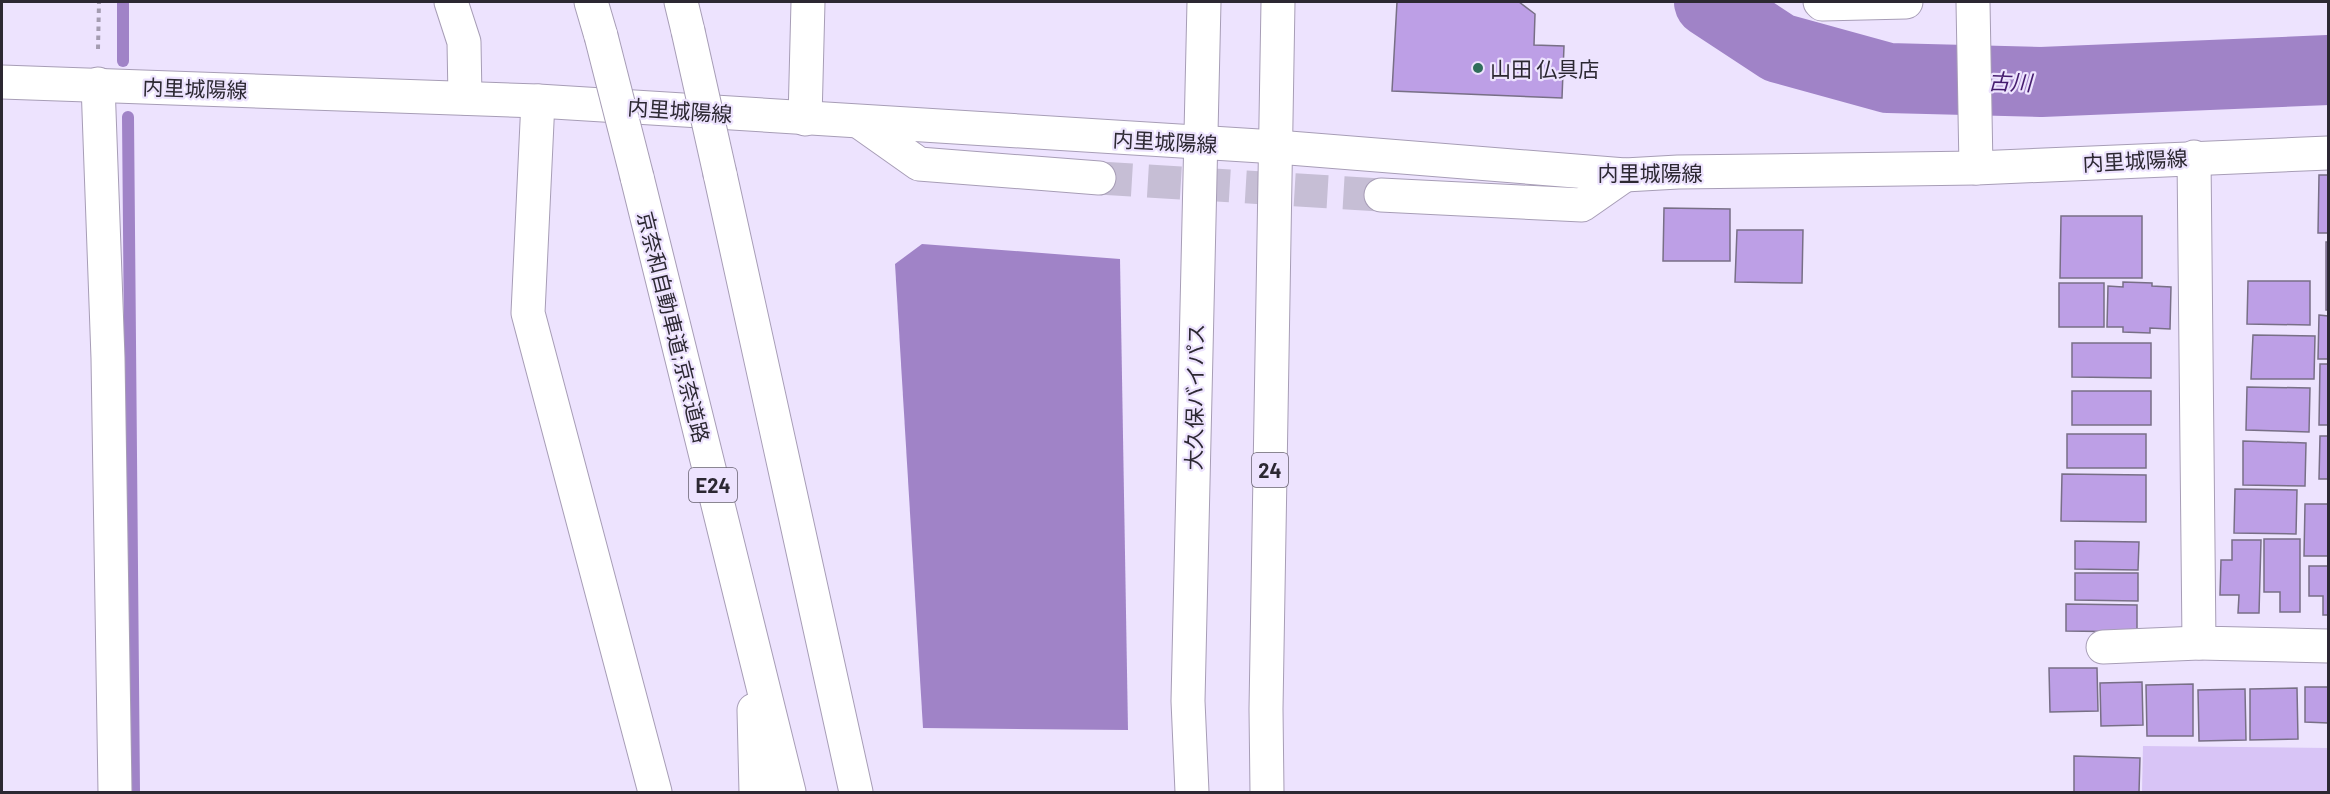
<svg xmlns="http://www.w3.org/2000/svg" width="2330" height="794" font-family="Barlow,'Noto Sans JP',sans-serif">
  <rect width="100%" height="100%" fill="#ede3fe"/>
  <path fill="#d8c4f6" d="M 2143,746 L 2328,748 L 2328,792 L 2142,792 Z"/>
  <path fill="#a083c7" d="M 922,244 L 1120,259 L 1128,730 L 923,728 L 895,264 Z"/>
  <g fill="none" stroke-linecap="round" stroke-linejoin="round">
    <g stroke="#a083c7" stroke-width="12">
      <path d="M 123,61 L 123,2"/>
      <path d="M 128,117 L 134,792"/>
    </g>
    <path stroke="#a083c7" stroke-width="70" d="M 1709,2 L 1779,48 L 1888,78 L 2041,82 L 2328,70"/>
  </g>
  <g fill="#bd9fe6" stroke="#786f86" stroke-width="1.5">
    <path d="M 1397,2 L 1519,2 L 1535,14 L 1534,45 L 1564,46 L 1562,98 L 1392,91 Z"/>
    <path d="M 2319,175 L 2328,175 L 2328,233 L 2318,233 Z"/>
    <path d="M 1664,208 L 1730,209 L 1730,261 L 1663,261 Z"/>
    <path d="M 2061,216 L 2142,216 L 2142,278 L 2060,278 Z"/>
    <path d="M 1737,230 L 1803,230 L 1802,283 L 1735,282 Z"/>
    <rect x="2326" y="242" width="2" height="68"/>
    <path d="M 2248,281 L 2310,281 L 2310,325 L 2247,324 Z"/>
    <path d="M 2123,282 L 2152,283 L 2152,286 L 2171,287 L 2170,329 L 2150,328 L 2150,333 L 2123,332 L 2123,327 L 2107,327 L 2108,286 L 2123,287 Z"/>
    <rect x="2059" y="283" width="45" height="44"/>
    <path d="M 2319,315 L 2328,316 L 2328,359 L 2318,359 Z"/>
    <path d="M 2253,335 L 2315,336 L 2314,379 L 2251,379 Z"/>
    <path d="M 2072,343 L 2151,343 L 2151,378 L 2072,377 Z"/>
    <path d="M 2320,364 L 2328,364 L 2328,425 L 2319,425 Z"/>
    <path d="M 2247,387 L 2310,388 L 2309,432 L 2246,430 Z"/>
    <rect x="2072" y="391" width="79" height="34"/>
    <rect x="2067" y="434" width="79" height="34"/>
    <path d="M 2320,436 L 2328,436 L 2328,479 L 2319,479 Z"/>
    <path d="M 2243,441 L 2306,443 L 2305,486 L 2243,485 Z"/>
    <path d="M 2062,474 L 2146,475 L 2146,522 L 2061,521 Z"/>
    <path d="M 2235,489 L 2297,490 L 2296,534 L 2234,533 Z"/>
    <path d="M 2305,504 L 2328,504 L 2328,556 L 2304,556 Z"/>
    <path d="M 2264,539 L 2300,539 L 2300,612 L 2280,612 L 2280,592 L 2264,592 Z"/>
    <path d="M 2232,540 L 2261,540 L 2259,613 L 2238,613 L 2239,595 L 2220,595 L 2221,560 L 2232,560 Z"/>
    <path d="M 2075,541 L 2139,542 L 2138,570 L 2075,569 Z"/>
    <path d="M 2309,566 L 2328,566 L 2328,615 L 2323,615 L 2323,596 L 2309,596 Z"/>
    <path d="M 2075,573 L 2138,573 L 2138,601 L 2075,600 Z"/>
    <path d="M 2066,604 L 2137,605 L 2137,632 L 2066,631 Z"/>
    <path d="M 2049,668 L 2097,668 L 2098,711 L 2050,712 Z"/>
    <path d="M 2142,682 L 2143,725 L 2101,726 L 2100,683 Z"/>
    <path d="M 2193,684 L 2193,736 L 2147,736 L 2146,685 Z"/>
    <path d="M 2305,687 L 2328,687 L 2328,723 L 2305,722 Z"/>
    <path d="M 2297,688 L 2298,739 L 2250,740 L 2250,689 Z"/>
    <path d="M 2245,689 L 2246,740 L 2199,741 L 2198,690 Z"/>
    <path d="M 2074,756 L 2140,758 L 2139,792 L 2074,792 Z"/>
  </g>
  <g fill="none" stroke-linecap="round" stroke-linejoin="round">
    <path stroke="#c6bed5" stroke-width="33" stroke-dasharray="33 16" stroke-linecap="butt" d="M 1099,178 L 1381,195"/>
    <defs>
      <g id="minor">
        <path d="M 451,2 L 464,42 L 465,98"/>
        <path d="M 1820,2 L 1822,4 L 1906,2"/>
        <path d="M 1973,2 L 1976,168"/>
        <path d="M 98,84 L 108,358 L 115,792"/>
        <path d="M 538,101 L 528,313 L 655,792"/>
        <path d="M 805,119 L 808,2"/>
        <path d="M 861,123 L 919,164 L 1099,178"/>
        <path d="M 2194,157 L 2199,643 L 2328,646"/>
        <path d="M 1381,195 L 1582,205 L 1625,175"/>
        <path d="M 2103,647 L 2199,643"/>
      </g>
      <path id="secondary" d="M 2,82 L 538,101 L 1277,147 L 1625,175 L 1678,172 L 1976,168 L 2328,153"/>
      <g id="trunk">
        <path d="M 1192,792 L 1188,701 L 1204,2"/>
        <path d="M 1267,792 L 1266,709 L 1278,2"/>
      </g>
      <g id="motorway">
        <path d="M 591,2 L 601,36"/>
        <path d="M 681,2 L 688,31"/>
        <path d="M 720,174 L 856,792"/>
        <path d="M 637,177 L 789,792"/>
        <path d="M 754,710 L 756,792"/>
      </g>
    </defs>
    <use href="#minor" stroke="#a79db6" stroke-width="35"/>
    <use href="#secondary" stroke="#a79db6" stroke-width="35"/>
    <use href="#trunk" stroke="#a79db6" stroke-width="35"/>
    <use href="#motorway" stroke="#a79db6" stroke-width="35"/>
    <path stroke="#a49cb1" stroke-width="4" stroke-dasharray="4.5 4.5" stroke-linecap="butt" d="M 98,49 L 99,2"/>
    <use href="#minor" stroke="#fff" stroke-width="33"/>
    <use href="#secondary" stroke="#fff" stroke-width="33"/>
    <use href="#trunk" stroke="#fff" stroke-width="33"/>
    <use href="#motorway" stroke="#fff" stroke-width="33"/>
    <defs>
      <g id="motorway-bridge">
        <path d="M 688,31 L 720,174"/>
        <path d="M 601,36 L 637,177"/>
      </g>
    </defs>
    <use href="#motorway-bridge" stroke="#a79db6" stroke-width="35" stroke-linecap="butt"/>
    <use href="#motorway-bridge" stroke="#fff" stroke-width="33"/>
  </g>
  <circle fill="#306e5b" stroke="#ede3fe" stroke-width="2" cx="1478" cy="68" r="6"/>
  <g text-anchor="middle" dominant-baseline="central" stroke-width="4.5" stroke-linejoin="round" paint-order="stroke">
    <g fill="#ede3fe" stroke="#66606f" stroke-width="1.5">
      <rect x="1252" y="453" width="36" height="34" rx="4.5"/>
      <rect x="689" y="468" width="48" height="34" rx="4.5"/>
    </g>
    <g font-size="20" font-weight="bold" fill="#2c2832">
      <text x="1270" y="470">24</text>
      <text x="713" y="485">E24</text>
    </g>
    <g font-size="21" fill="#2c2832" stroke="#ede3fe" text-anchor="start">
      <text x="1490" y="68">山田 仏具店</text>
    </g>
    <g font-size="21" fill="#2c2832" stroke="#ede3fe">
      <text transform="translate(195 88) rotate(2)">内里城陽線</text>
      <text transform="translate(680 110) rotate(4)">内里城陽線</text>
      <text transform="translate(1165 141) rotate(3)">内里城陽線</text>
      <text transform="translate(2135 160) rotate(-3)">内里城陽線</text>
      <text x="1650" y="172">内里城陽線</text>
      <text transform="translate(674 327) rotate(76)">京奈和自動車道;京奈道路</text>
      <text transform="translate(1194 397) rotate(-89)">大久保バイパス</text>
    </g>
    <g font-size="22" font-style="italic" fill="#451c6e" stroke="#ede3fe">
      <text transform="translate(2010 81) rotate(2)">古川</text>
    </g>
  </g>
  <rect width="2330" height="794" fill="none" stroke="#2c2832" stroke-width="6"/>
</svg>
